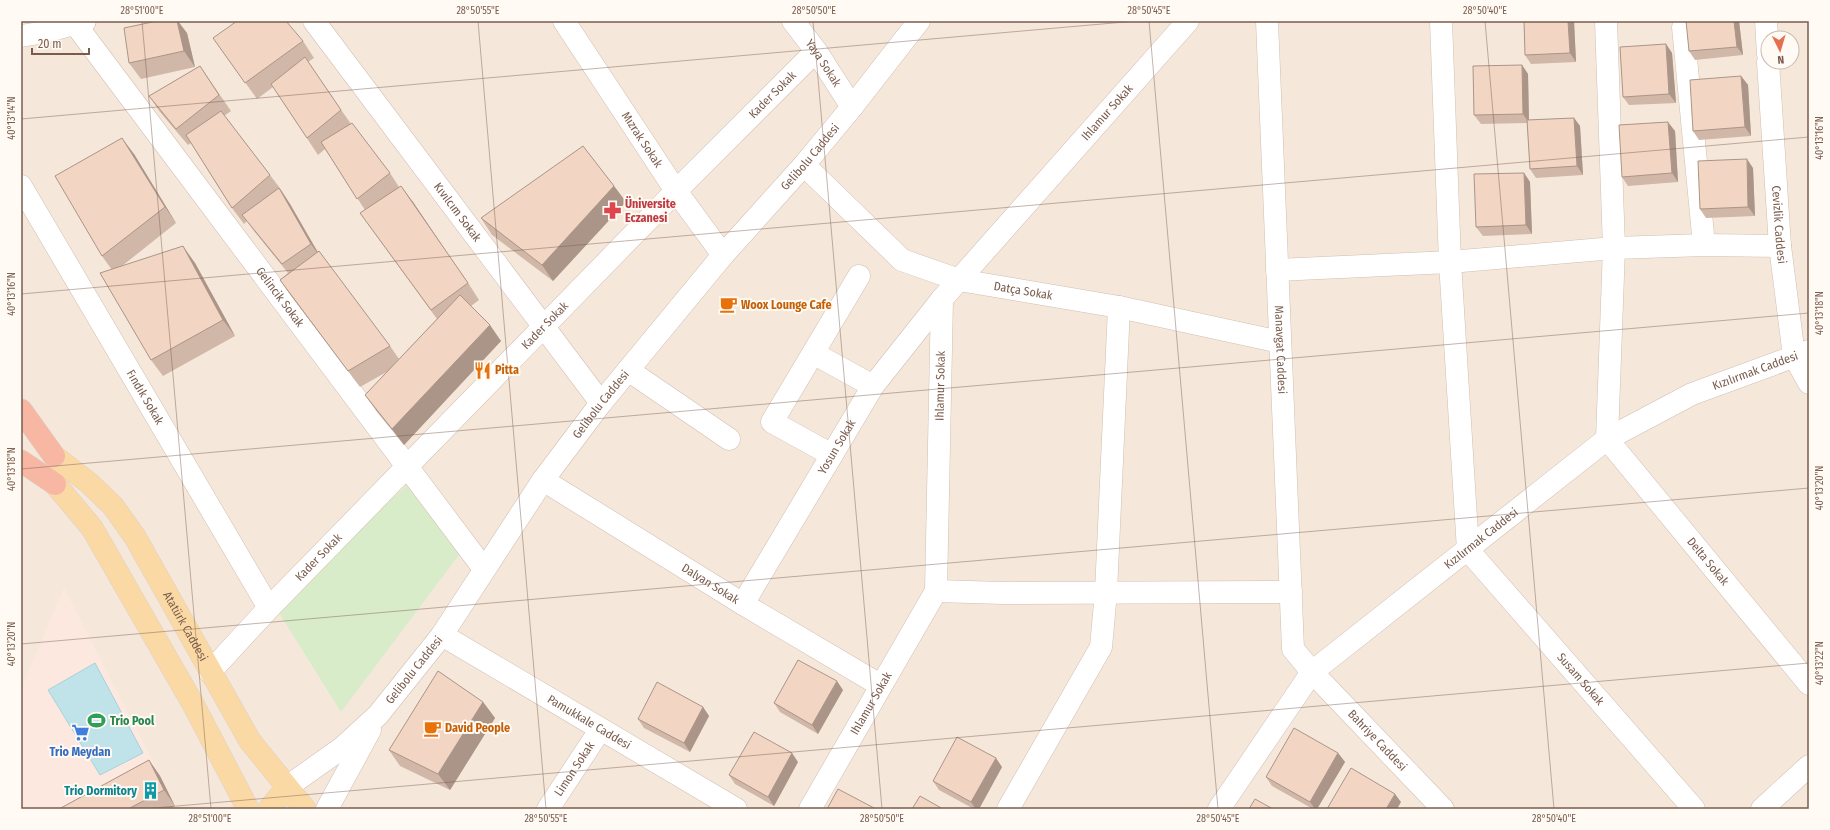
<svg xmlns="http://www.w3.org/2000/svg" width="1830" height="830" font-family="'Fira Sans Condensed',sans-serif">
  <rect width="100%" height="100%" fill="#fdf6ec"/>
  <path fill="#f5e8da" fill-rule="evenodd" d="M 21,21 L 1809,21 L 1809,809 L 21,809 ZM 1768,38 L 1792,38 L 1792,62 L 1768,62 Z"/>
  <path fill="#fde8e0" d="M 64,588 L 177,809 L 21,809 L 21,690 Z"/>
  <path fill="#d8ecc9" d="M 407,485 L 459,555 L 341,712 L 276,608 Z"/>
  <path fill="#bfe3e8" stroke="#a5d3da" d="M 95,663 L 143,753 L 100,775 L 48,690 Z"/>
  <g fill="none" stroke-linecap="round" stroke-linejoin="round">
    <defs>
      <g id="minor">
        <path id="s1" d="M 73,21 L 484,569"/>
        <path id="s2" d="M 314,21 L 601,403"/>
        <path id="s3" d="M 564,21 L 676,191 L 723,255"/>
        <path id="s4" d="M 793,21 L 816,51 L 852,107"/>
        <path id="s5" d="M 1267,21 L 1293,649 L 1312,672 L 1443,809"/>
        <path id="s6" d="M 1441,21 L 1450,262 L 1468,550 L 1694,809"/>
        <path id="s7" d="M 1606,21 L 1614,248 L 1607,439 L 1809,684"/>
        <path d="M 1766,21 L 1768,54"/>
        <path d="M 1683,27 L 1704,245"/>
        <path d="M 21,36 L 45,32 L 85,21"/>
        <path id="s8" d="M 1768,62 L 1780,246 L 1794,356 L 1809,383"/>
        <path id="s9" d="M 804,165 L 902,260 L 959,280 L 1119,307 L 1280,342"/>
        <path id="s10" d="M 21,186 L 269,608"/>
        <path d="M 1277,270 L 1450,262 L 1614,248 L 1704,245 L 1780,246"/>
        <path d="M 813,353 L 873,386"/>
        <path d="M 628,370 L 729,439"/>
        <path d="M 832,455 L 772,422 L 859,276"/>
        <path id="s11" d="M 543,480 L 743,604 L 880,685"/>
        <path d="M 936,591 L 1003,593 L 1291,592"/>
        <path id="s12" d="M 743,604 L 873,386 L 942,299"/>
        <path id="s13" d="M 442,635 L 736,809"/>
        <path id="s14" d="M 210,672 L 269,608 L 676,191 L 816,51"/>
        <path id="s15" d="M 287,787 L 342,748 L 378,715 L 442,635 L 543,480 L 601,403 L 723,255 L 804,165 L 852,107 L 919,21"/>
        <path d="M 327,809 L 370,730"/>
        <path id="s16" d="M 548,809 L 600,730"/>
        <path id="s17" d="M 810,809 L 936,591 L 942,299 L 1188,21"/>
        <path d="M 1008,809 L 1101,647 L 1106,592 L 1119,307"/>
        <path id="s18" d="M 1219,809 L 1312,672 L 1607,439 L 1692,394 L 1809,351"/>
        <path d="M 1762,809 L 1809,766"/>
      </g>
      <g id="major">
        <path id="s19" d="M 54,456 L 89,483 L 113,506 L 135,537 L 250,741 L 305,809"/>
        <path d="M 55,484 L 92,528 L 193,704 L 248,809"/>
        <path d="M 269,809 L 287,787"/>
      </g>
      <g id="highway">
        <path d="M 21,410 L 54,456"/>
        <path d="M 21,461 L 55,484"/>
      </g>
    </defs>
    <use href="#minor" stroke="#d1beb0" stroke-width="23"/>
    <use href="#major" stroke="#dad1cd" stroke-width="23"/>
    <use href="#highway" stroke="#dad1cd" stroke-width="23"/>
    <use href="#minor" stroke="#fff" stroke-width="22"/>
    <use href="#major" stroke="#fbd9a5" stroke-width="22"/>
    <use href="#highway" stroke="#f7b7a3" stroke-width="22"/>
  </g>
  <g fill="#d1b7a8">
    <path d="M 1524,21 L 1574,21 L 1576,62 L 1531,64 L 1525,55 Z"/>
    <path d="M 1686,21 L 1739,21 L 1743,55 L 1695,60 L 1689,51 Z"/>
    <path d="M 187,33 L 195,67 L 141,79 L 129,63 Z"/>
    <path d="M 213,38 L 303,41 L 314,58 L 308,62 L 351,124 L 390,173 L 399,187 L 413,202 L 479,300 L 471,306 L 501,341 L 404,445 L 377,412 L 365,395 L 390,370 L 360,387 L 291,296 L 280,280 L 288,273 L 254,231 L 247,221 L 244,224 L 232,208 L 191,143 L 188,145 L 160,112 L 149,96 L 200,66 L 231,111 L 224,116 L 270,175 L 282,191 L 290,204 L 318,252 L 390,346 L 399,359 L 437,319 L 360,213 L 365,210 L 325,149 L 318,155 L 273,87 L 257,99 Z"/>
    <path d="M 1666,44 L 1672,53 L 1676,103 L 1629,105 L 1623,97 Z"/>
    <path d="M 1522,65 L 1528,74 L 1529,120 L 1574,118 L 1580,126 L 1583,175 L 1536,178 L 1530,169 L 1527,123 L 1481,124 L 1474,115 Z"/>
    <path d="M 1741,76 L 1748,85 L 1751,136 L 1699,140 L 1693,131 Z"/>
    <path d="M 1675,131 L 1678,182 L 1628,186 L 1622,177 Z"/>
    <path d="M 134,154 L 176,223 L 122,266 L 195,263 L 235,336 L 163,376 L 151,360 L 112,270 L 102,256 Z"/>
    <path d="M 1753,168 L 1755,216 L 1706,218 L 1700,209 Z"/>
    <path d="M 1524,173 L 1530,182 L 1532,234 L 1483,236 L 1476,227 Z"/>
    <path d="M 614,186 L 626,202 L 553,281 L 492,235 L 481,218 Z"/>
    <path d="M 843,690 L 818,734 L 780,712 L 774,703 Z"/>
    <path d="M 483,702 L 495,718 L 450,790 L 400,766 L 389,750 Z"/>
    <path d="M 703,707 L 709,716 L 690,752 L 644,728 L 638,719 Z"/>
    <path d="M 1338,753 L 1345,762 L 1317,809 L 1313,809 L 1272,786 L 1266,777 Z"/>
    <path d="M 149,760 L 160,776 L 175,806 L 170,809 L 59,809 Z"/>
    <path d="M 798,762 L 774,806 L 735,784 L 729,775 Z"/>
    <path d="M 1002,767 L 979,809 L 974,809 L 939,790 L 933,781 Z"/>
  </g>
  <g fill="#aa9588">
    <path d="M 177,21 L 178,21 L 187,33 L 195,67 L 184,51 Z"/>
    <path d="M 1568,21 L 1574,21 L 1576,62 L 1570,53 Z"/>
    <path d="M 1734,21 L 1739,21 L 1743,55 L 1737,47 Z"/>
    <path d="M 1666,44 L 1672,53 L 1676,103 L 1669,94 Z"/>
    <path d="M 1522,65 L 1528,74 L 1529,123 L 1523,114 Z"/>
    <path d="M 1741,76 L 1748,85 L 1751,136 L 1745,127 Z"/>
    <path d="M 1574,118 L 1580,126 L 1583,175 L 1577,166 Z"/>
    <path d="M 1668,122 L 1675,131 L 1678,182 L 1672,173 Z"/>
    <path d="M 122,138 L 134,154 L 176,223 L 165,207 Z"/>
    <path d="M 1747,159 L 1753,168 L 1755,216 L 1748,207 Z"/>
    <path d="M 1524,173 L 1530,182 L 1532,234 L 1526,225 Z"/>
    <path d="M 401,186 L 413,202 L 479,300 L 468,283 Z"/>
    <path d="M 614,186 L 626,202 L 553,281 L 542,265 Z"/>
    <path d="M 279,188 L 290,204 L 322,260 L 311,244 Z"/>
    <path d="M 183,246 L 195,263 L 235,336 L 223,320 Z"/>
    <path d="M 490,325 L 501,341 L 404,445 L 392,429 Z"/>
    <path d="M 837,681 L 843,690 L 818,734 L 812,725 Z"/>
    <path d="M 483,702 L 495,718 L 450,790 L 438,774 Z"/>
    <path d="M 703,707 L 709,716 L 690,752 L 684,743 Z"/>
    <path d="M 792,753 L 798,762 L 774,806 L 768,797 Z"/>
    <path d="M 1338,753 L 1345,762 L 1317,809 L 1315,809 L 1310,802 Z"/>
    <path d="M 996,758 L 1002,767 L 979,809 L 976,809 L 971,802 Z"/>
    <path d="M 149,760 L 160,776 L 175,806 L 164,790 Z"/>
    <path d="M 1395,794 L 1401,802 L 1397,809 L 1386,809 Z"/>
  </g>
  <g fill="#f3d5c3" stroke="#aa9588">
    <path d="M 157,21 L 177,21 L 184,51 L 129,63 L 124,28 Z"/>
    <path d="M 237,21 L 286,21 L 303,41 L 245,83 L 213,38 Z"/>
    <path d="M 1524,21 L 1568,21 L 1570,53 L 1525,55 Z"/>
    <path d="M 1686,21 L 1734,21 L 1737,47 L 1689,51 Z"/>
    <path d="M 1666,44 L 1669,94 L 1623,97 L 1620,47 Z"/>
    <path d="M 305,57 L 341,110 L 307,138 L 271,84 Z"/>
    <path d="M 1522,65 L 1523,114 L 1474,115 L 1473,66 Z"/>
    <path d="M 200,66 L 219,95 L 176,129 L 149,96 Z"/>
    <path d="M 1741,76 L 1745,127 L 1693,131 L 1690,80 Z"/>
    <path d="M 221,111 L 270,175 L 232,208 L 186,135 Z"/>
    <path d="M 1574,118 L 1577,166 L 1530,169 L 1527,120 Z"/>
    <path d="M 1668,122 L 1672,173 L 1622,177 L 1619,125 Z"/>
    <path d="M 352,123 L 390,173 L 357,199 L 321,142 Z"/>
    <path d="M 122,138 L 165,207 L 102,256 L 55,176 Z"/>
    <path d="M 583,146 L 614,186 L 542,265 L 481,218 Z"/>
    <path d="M 1747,159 L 1748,207 L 1700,209 L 1698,161 Z"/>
    <path d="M 1524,173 L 1526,225 L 1476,227 L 1474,174 Z"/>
    <path d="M 401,186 L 468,283 L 431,310 L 360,213 Z"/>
    <path d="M 279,188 L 311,244 L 282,264 L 242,215 Z"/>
    <path d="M 183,246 L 223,320 L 151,360 L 100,273 Z"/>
    <path d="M 319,251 L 390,346 L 348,371 L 280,280 Z"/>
    <path d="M 460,295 L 490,325 L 392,429 L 365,395 Z"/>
    <path d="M 798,660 L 837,681 L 812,725 L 774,703 Z"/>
    <path d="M 438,671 L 483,702 L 438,774 L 389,750 Z"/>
    <path d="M 657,682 L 703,707 L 684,743 L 638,719 Z"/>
    <path d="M 1294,728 L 1338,753 L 1310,802 L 1266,777 Z"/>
    <path d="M 754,732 L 792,753 L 768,797 L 729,775 Z"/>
    <path d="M 957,737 L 996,758 L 971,802 L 933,781 Z"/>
    <path d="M 149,760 L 164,790 L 128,809 L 59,809 Z"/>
    <path d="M 1351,768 L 1395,794 L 1386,809 L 1327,809 Z"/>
    <path d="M 838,789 L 876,809 L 827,809 Z"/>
    <path d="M 920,796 L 943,809 L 912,809 Z"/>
    <path d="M 1255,799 L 1273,809 L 1249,809 Z"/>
  </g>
  <path fill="none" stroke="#7a5c4d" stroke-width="1" stroke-opacity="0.45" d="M 142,21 L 211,809M 478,21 L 546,809M 813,21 L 882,809M 1149,21 L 1218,809M 1485,21 L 1554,809M 21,119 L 1136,21M 21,294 L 1809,137M 21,469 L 1809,313M 21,644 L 1809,488M 143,809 L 1809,663"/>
  <defs>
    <symbol id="pharmacy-bare" viewBox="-9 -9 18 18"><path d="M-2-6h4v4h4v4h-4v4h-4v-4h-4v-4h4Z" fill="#e0444e" stroke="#fffaf3" stroke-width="2.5" paint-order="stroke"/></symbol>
    <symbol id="cafe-bare" viewBox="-9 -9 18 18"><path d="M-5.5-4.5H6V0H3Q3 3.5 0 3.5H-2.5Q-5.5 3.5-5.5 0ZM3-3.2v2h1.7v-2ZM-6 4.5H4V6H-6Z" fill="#e8710a" stroke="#fffaf3" stroke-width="2.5" paint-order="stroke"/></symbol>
    <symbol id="restaurant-bare" viewBox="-9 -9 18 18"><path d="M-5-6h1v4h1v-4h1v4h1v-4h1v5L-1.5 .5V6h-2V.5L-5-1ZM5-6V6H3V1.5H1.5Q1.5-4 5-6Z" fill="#e8710a" stroke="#fffaf3" stroke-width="2.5" paint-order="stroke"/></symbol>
    <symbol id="stadium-bare" viewBox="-9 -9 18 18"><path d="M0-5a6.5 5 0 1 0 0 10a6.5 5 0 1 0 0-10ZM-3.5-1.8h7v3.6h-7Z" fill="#2e9e5b" stroke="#fffaf3" stroke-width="2.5" paint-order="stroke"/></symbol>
    <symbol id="supermarket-bare" viewBox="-9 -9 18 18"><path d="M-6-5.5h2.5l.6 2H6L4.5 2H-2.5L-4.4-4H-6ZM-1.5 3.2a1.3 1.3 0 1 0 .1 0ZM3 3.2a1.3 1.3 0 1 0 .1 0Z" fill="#3f7fe0" stroke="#fffaf3" stroke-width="2.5" paint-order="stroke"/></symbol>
    <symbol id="building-bare" viewBox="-9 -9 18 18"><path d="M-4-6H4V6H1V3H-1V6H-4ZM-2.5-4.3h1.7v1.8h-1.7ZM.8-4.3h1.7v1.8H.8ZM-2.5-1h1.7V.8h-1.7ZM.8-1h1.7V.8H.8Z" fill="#0f9aa8" stroke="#fffaf3" stroke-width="2.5" paint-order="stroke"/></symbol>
  </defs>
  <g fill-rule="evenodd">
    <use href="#pharmacy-bare" x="600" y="198" width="25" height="25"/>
    <use href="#cafe-bare" x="716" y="292" width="25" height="25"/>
    <use href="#restaurant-bare" x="470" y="358" width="25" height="25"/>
    <use href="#stadium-bare" x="84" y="708" width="25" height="25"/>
    <use href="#cafe-bare" x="420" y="716" width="25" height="25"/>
    <use href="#supermarket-bare" x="68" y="720" width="25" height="25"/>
    <use href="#building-bare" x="138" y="778" width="25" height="25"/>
  </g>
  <g text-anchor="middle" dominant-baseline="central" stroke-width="4" stroke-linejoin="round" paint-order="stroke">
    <g font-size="12" fill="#7a5c4d" stroke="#fffaf3">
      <text stroke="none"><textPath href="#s4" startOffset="52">Yaya Sokak</textPath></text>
      <text stroke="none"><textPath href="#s14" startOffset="806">Kader Sokak</textPath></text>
      <text stroke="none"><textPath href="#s17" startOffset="793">Ihlamur Sokak</textPath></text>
      <text stroke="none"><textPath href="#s3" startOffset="142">Mızrak Sokak</textPath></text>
      <text stroke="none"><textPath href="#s15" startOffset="823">Gelibolu Caddesi</textPath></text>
      <text stroke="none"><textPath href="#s2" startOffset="239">Kıvılcım Sokak</textPath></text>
      <text stroke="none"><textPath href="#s8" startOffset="163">Cevizlik Caddesi</textPath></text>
      <text stroke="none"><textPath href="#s9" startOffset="262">Datça Sokak</textPath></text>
      <text stroke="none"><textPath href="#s1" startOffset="345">Gelincik Sokak</textPath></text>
      <text stroke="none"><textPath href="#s14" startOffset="482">Kader Sokak</textPath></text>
      <text stroke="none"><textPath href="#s5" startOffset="329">Manavgat Caddesi</textPath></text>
      <text stroke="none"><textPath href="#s18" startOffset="705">Kızılırmak Caddesi</textPath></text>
      <text stroke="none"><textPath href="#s17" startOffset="457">Ihlamur Sokak</textPath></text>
      <text stroke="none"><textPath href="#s10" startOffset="245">Fındık Sokak</textPath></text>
      <text stroke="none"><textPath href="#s15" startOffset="499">Gelibolu Caddesi</textPath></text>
      <text stroke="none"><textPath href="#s12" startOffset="183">Yosun Sokak</textPath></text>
      <text stroke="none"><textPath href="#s18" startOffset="381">Kızılırmak Caddesi</textPath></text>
      <text stroke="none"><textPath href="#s14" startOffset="158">Kader Sokak</textPath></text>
      <text stroke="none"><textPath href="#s7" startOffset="577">Delta Sokak</textPath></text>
      <text stroke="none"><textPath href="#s11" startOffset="197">Dalyan Sokak</textPath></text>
      <text stroke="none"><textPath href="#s19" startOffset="218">Atatürk Caddesi</textPath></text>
      <text stroke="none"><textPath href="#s15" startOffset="174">Gelibolu Caddesi</textPath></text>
      <text stroke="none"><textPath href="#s6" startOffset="701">Susam Sokak</textPath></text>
      <text stroke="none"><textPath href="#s17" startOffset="122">Ihlamur Sokak</textPath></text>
      <text stroke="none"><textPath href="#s13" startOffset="171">Pamukkale Caddesi</textPath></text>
      <text stroke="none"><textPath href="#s5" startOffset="753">Bahriye Caddesi</textPath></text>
      <text stroke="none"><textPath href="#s16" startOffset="48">Limon Sokak</textPath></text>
    </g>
    <g font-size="12" font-weight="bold" fill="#be3a42" stroke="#fffaf3" text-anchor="start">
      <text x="625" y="204">Üniversite<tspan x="625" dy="14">Eczanesi</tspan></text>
    </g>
    <g font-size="12" font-weight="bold" fill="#c56008" stroke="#fffaf3" text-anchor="start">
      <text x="741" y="305">Woox Lounge Cafe</text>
      <text x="495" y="370">Pitta</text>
      <text x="445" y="728">David People</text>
    </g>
    <g font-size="12" font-weight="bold" fill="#27864d" stroke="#fffaf3" text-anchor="start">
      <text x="110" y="721">Trio Pool</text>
    </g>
    <g font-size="12" font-weight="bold" fill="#366cbe" stroke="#fffaf3">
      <text x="80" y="752">Trio Meydan</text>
    </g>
    <g font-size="12" font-weight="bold" fill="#0d838f" stroke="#fffaf3" text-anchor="end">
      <text x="137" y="791">Trio Dormitory</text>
    </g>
  </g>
  <rect width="1830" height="830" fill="none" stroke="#fffaf3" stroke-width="44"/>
  <g transform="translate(1780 50) rotate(175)"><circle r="19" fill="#fffaf3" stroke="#cabbb1"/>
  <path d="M0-3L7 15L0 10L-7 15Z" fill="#e76f51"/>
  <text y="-6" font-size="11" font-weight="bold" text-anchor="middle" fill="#7a5c4d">N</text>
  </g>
  <path d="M32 48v6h57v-6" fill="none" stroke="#7a5c4d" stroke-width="2"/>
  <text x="38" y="48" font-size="12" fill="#7a5c4d" stroke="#fffaf3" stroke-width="3" paint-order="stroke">20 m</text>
  <rect x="22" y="22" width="1786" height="786" fill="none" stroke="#7a5c4d" stroke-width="1.5"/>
  <g font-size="10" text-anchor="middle" fill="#7a5c4d">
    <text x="142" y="14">28°51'00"E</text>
    <text x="478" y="14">28°50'55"E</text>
    <text x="814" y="14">28°50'50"E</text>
    <text x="1149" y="14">28°50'45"E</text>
    <text x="1485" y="14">28°50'40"E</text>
    <text transform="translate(11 118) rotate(-90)" y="4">40°13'14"N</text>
    <text transform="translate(1819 138) rotate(-90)" y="4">40°13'16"N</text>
    <text transform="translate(11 294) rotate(-90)" y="4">40°13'16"N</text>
    <text transform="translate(1819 313) rotate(-90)" y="4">40°13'18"N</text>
    <text transform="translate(11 469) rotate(-90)" y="4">40°13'18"N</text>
    <text transform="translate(1819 488) rotate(-90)" y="4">40°13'20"N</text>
    <text transform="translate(11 644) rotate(-90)" y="4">40°13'20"N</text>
    <text transform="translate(1819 663) rotate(-90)" y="4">40°13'22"N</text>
    <text x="210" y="822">28°51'00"E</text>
    <text x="546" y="822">28°50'55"E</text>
    <text x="882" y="822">28°50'50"E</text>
    <text x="1218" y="822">28°50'45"E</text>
    <text x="1554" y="822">28°50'40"E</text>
  </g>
</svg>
